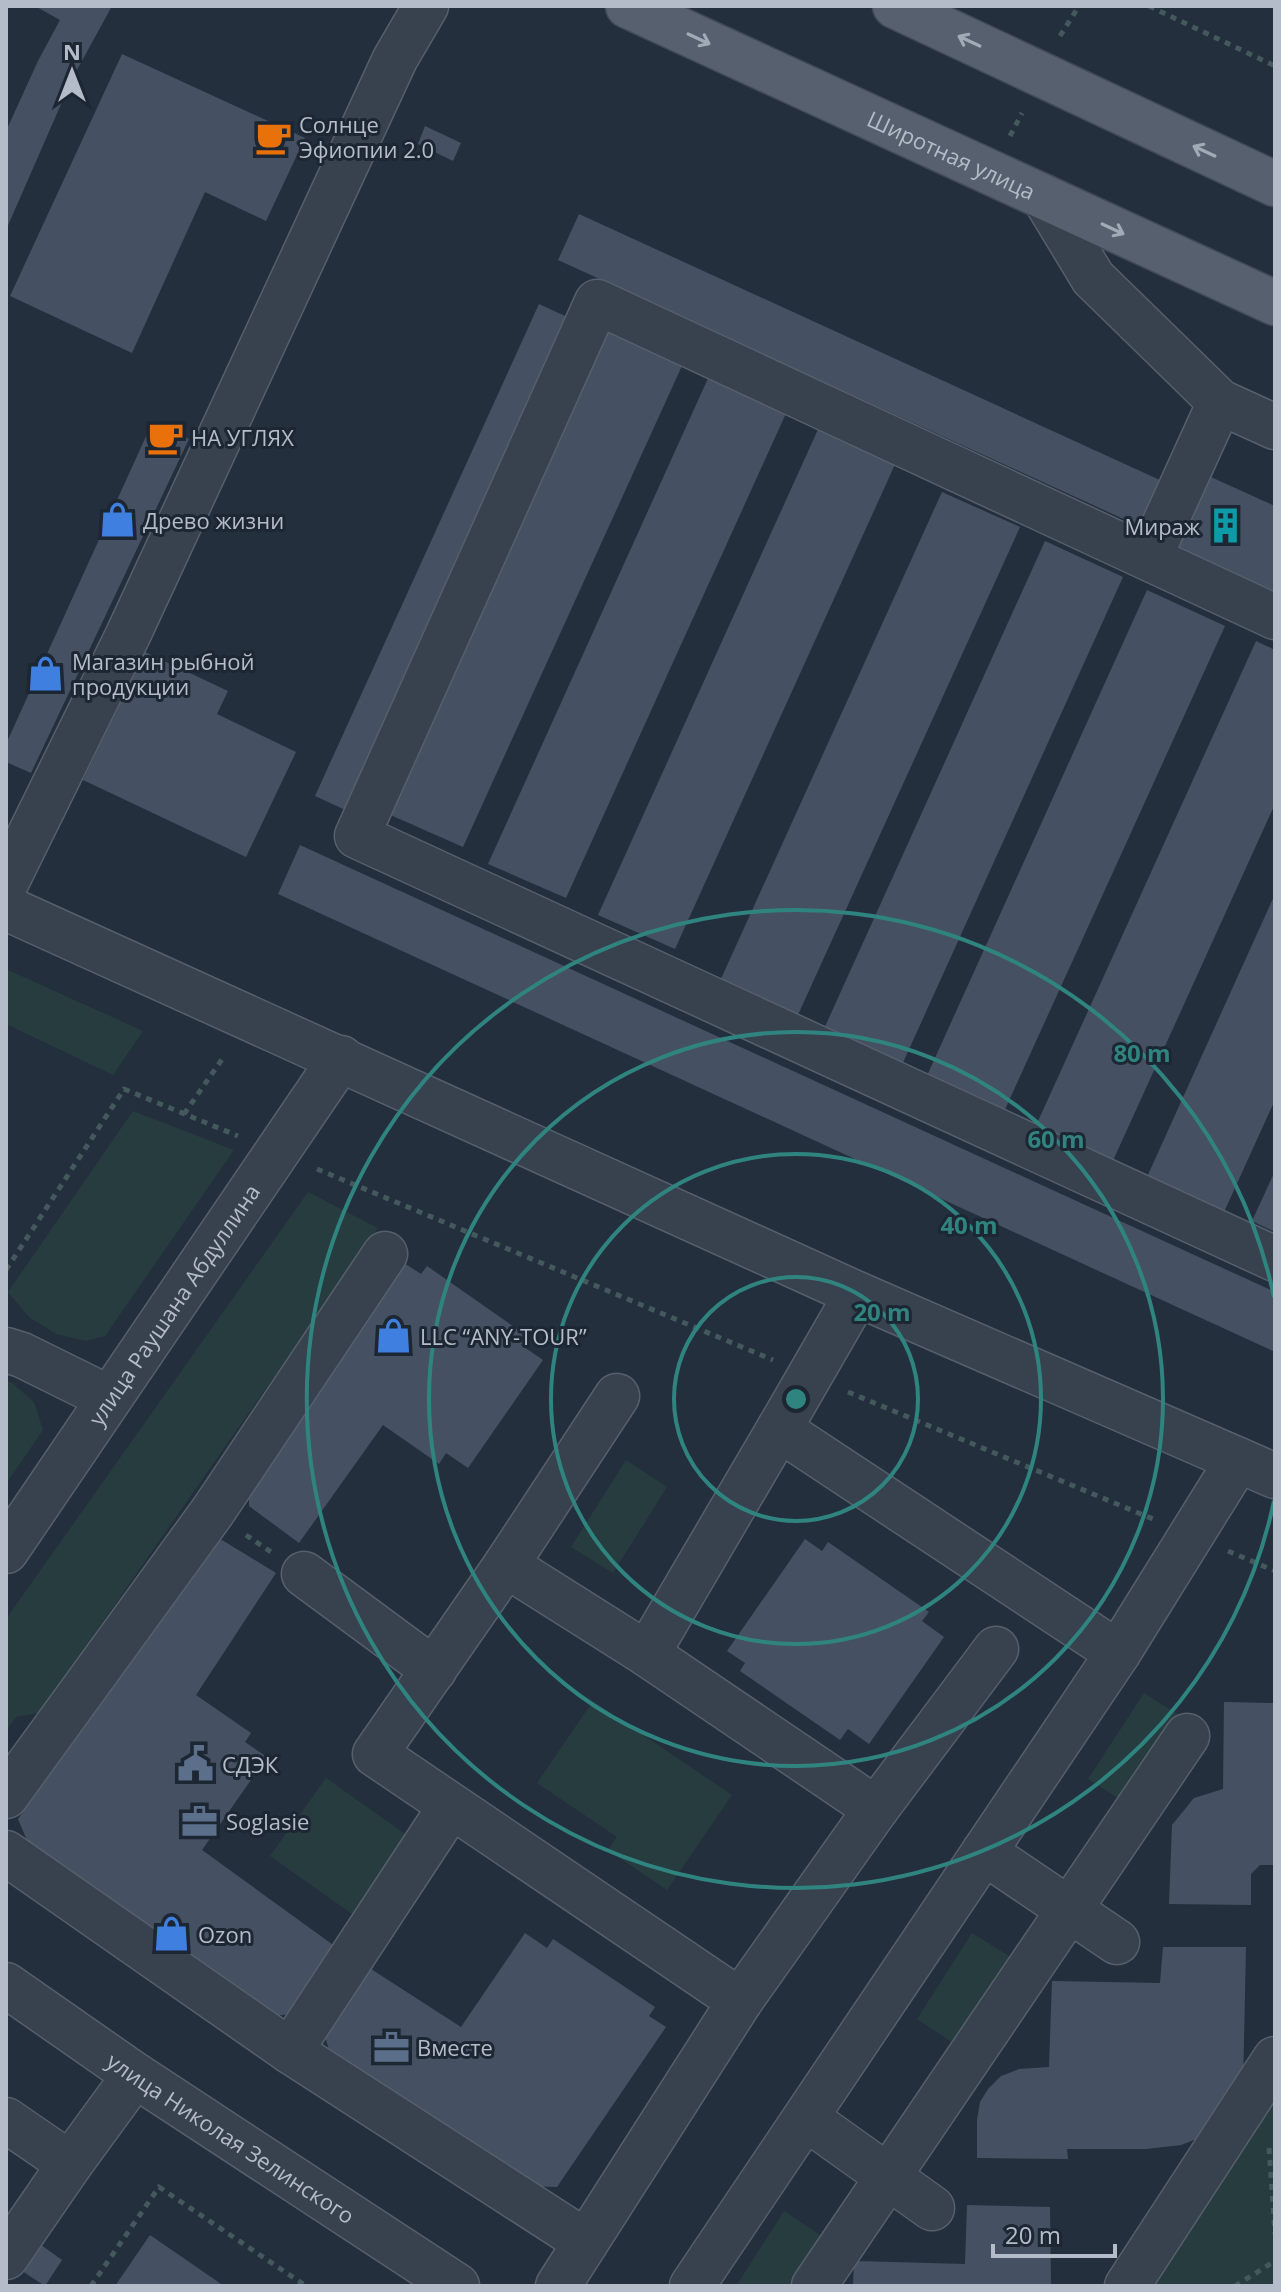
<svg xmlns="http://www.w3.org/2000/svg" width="1281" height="2292" font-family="'Open Sans',sans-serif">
  <rect width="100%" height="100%" fill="#242f3e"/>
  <g fill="#263c3f">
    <path d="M 6,969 L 143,1031 L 113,1075 L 6,1024 Z"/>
    <path d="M 133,1111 L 234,1150 L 105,1336 L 86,1341 L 56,1334 L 29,1317 L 8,1292 Z"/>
    <path d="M 308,1192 L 378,1228 L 39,1713 L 16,1717 L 6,1731 L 6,1619 Z"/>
    <path d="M 6,1381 L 12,1383 L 34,1402 L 43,1430 L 6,1484 Z"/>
    <path d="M 626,1460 L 667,1487 L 613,1573 L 571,1547 Z"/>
    <path d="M 1144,1693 L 1185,1719 L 1130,1806 L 1088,1779 Z"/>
    <path d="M 593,1701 L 732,1795 L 667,1890 L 608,1850 L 617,1837 L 537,1783 Z"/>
    <path d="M 326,1778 L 408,1836 L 352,1914 L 270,1856 Z"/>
    <path d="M 972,1933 L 1014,1959 L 958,2046 L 917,2019 Z"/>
    <path d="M 1275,2083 L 1275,2286 L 1150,2286 Z"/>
    <path d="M 784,2211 L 825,2238 L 794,2286 L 736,2286 Z"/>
  </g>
  <g fill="#455162">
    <path d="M 35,6 L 112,6 L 72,79 L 6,230 L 6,131 L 38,61 L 60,20 Z"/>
    <path d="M 122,54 L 305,138 L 266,221 L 205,192 L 132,353 L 10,296 Z"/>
    <path d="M 425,126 L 461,143 L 453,161 L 418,144 Z"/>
    <path d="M 579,214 L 1162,481 L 1141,527 L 558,260 Z"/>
    <path d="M 539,304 L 576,321 L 352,813 L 315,796 Z"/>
    <path d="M 608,323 L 686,357 L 463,847 L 386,813 Z"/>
    <path d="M 710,374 L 788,409 L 566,898 L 488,864 Z"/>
    <path d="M 153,421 L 189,439 L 31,773 L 6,762 L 6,744 Z"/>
    <path d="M 820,425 L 897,460 L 675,949 L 598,915 Z"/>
    <path d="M 1202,473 L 1275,506 L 1275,593 L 1168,545 Z"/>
    <path d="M 942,492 L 1020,527 L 797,1017 L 720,981 Z"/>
    <path d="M 1045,541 L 1123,577 L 901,1067 L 823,1031 Z"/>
    <path d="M 1147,590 L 1225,626 L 1002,1116 L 925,1080 Z"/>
    <path d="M 1256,641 L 1275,650 L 1275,804 L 1111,1165 L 1034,1130 Z"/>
    <path d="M 145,652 L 228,691 L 217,714 L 296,752 L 246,857 L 83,780 Z"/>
    <path d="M 300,845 L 1275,1292 L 1275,1352 L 278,894 Z"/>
    <path d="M 1275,894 L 1275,1100 L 1224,1212 L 1147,1177 Z"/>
    <path d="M 1275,1171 L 1275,1232 L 1252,1221 Z"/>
    <path d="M 404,1263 L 421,1274 L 427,1266 L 527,1336 L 521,1345 L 543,1360 L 468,1468 L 446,1453 L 439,1464 L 383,1425 L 299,1543 L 249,1506 L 249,1484 Z"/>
    <path d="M 805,1539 L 822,1551 L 828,1542 L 929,1612 L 922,1621 L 944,1637 L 869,1744 L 848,1729 L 840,1740 L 740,1671 L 745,1663 L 727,1651 Z"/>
    <path d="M 222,1540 L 276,1573 L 196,1695 L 251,1733 L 245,1742 L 267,1757 L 202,1850 L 336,1947 L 292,2014 L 272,2016 L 31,1850 L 18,1819 L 202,1548 Z"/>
    <path d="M 1224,1702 L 1275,1703 L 1275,1865 L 1260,1865 L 1251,1874 L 1251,1905 L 1169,1904 L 1172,1825 L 1194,1798 L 1223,1789 Z"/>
    <path d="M 525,1933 L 547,1948 L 553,1939 L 655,2007 L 649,2016 L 666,2027 L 557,2187 L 524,2186 L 330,2053 L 324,2033 L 371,1969 L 461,2027 Z"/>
    <path d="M 1163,1947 L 1246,1947 L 1243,2087 L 1199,2138 L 1181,2145 L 1146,2149 L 1067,2149 L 1068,2159 L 977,2158 L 977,2120 L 980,2102 L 988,2089 L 1001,2076 L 1019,2069 L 1049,2067 L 1052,1981 L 1160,1983 Z"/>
    <path d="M 967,2205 L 1050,2207 L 1051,2286 L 853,2286 L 854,2261 L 965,2264 Z"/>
    <path d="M 150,2235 L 224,2286 L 115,2286 Z"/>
    <path d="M 37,2242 L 62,2260 L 45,2286 L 19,2269 Z"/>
  </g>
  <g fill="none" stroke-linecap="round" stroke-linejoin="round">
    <defs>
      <g id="minor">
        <path d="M 1044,197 L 1093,278 L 1220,402 L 1275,427"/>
        <path d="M 1149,558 L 1220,402"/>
        <path d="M 1275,617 L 597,302 L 357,836 L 1275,1259"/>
        <path d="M 6,883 L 128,635 L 395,59 L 426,6"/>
        <path d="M 6,908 L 857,1294 L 1275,1476"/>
        <path d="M 6,1350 L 22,1355 L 109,1398"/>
        <path d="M 779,1429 L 857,1294"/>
        <path id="s1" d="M 6,1551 L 341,1058"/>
        <path d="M 506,1565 L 617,1396"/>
        <path d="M 304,1574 L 434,1670"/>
        <path d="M 647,1654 L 876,1809"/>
        <path d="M 6,1796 L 213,1511 L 385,1254"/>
        <path d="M 984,1852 L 1117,1942"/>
        <path d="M 6,1853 L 290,2051 L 586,2242"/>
        <path id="s2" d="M 6,1985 L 135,2075 L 457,2286"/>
        <path d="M 740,2001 L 876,1809 L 996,1649"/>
        <path d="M 290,2051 L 451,1806"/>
        <path d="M 806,2118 L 932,2208"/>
        <path d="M 6,2120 L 70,2164 L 6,2257"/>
        <path d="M 70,2164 L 135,2075"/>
        <path d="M 558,2286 L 740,2001 L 375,1754 L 506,1565 L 647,1654 L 779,1429 L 1118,1653"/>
        <path d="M 692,2286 L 1118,1653 L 1238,1460"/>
        <path d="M 814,2286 L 1187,1736"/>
        <path d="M 1127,2286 L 1275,2059"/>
      </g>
      <g id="major">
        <path id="s3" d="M 628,6 L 1275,303"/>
        <path d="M 895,6 L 1275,184"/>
      </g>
    </defs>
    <use href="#minor" stroke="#565f6c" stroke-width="47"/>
    <use href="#major" stroke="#414a57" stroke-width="47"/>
    <g stroke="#44595c" stroke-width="5" stroke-dasharray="6 6" stroke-linecap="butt">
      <path d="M 1149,6 L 1275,66"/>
      <path d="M 1060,36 L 1079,6"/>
      <path d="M 1010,136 L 1022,113"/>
      <path d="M 184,1114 L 225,1055"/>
      <path d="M 317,1169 L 773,1360"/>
      <path d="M 6,1270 L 124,1089 L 238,1136"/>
      <path d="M 848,1392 L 1153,1519"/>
      <path d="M 246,1535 L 271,1552"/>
      <path d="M 1228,1551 L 1275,1571"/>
      <path d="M 1269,2148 L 1275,2234"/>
      <path d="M 91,2286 L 159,2187 L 306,2286"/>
      <path d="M 1235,2286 L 1275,2261"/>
    </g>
    <use href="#minor" stroke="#38414e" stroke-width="44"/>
    <use href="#major" stroke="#56606e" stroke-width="44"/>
  </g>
  <defs><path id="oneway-shaft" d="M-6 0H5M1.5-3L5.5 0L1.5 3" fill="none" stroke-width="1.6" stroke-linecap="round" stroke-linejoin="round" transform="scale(2)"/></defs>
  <g stroke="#a1aab7">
    <use href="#oneway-shaft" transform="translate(699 39) rotate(25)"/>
    <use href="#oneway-shaft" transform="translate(969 41) rotate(-155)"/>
    <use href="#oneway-shaft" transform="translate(1204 151) rotate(-155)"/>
    <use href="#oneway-shaft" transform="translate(1113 229) rotate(25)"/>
  </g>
  <g fill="none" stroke="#308480" stroke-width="4">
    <circle cx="796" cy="1399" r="122"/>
    <circle cx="796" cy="1399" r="245"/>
    <circle cx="796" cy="1399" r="367"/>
    <path d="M1274 1501A489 489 0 1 1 1274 1297"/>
  </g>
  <defs>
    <symbol id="cafe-bare" viewBox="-9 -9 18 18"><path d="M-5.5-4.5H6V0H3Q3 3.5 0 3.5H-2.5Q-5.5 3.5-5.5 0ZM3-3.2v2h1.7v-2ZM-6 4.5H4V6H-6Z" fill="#e8710a" stroke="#1d2633" stroke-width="2.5" paint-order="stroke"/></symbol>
    <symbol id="shop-bare" viewBox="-9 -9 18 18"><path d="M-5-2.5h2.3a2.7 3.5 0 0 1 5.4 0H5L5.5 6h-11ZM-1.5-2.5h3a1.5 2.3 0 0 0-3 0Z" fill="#3f7fe0" stroke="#1d2633" stroke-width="2.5" paint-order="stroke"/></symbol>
    <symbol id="building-bare" viewBox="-9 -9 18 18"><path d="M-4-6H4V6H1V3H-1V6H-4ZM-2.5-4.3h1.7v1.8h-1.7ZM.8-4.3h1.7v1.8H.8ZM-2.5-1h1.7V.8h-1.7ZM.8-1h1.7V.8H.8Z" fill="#0f9aa8" stroke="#1d2633" stroke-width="2.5" paint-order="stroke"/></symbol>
    <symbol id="civic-bare" viewBox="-9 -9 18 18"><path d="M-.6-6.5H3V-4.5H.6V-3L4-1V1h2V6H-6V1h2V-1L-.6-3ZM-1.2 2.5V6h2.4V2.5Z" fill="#5c6f8a" stroke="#1d2633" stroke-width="2.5" paint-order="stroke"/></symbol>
    <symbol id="office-bare" viewBox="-9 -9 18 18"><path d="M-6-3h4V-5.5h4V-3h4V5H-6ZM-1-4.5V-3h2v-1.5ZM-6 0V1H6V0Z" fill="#5c6f8a" stroke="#1d2633" stroke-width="2.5" paint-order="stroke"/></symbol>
  </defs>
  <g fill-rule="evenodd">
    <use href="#cafe-bare" x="248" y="112" width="51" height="51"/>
    <use href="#cafe-bare" x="140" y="412" width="51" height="51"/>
    <use href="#shop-bare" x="92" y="494" width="51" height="51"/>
    <use href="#building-bare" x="1200" y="500" width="51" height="51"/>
    <use href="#shop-bare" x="20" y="648" width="51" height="51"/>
    <use href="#shop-bare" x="368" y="1310" width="51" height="51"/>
    <use href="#civic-bare" x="170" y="1738" width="51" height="51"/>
    <use href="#office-bare" x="174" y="1796" width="51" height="51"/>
    <use href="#shop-bare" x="146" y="1908" width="51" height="51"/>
    <use href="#office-bare" x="366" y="2022" width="51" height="51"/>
  </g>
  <g text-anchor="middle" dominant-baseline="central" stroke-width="6" stroke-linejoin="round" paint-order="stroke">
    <g font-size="22" fill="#b4bcc9" stroke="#1d2633" text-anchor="start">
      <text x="299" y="124">Солнце<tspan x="299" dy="25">Эфиопии 2.0</tspan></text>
      <text x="191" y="437">НА УГЛЯХ</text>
      <text x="143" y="520">Древо жизни</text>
      <text x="1200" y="526" text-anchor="end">Мираж</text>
      <text x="72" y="661">Магазин рыбной<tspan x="72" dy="25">продукции</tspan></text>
      <text x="420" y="1336">LLC “ANY-TOUR”</text>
      <text x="222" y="1764">СДЭК</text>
      <text x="226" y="1821">Soglasie</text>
      <text x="198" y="1934">Ozon</text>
      <text x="417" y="2047">Вместе</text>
    </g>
    <g font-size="22" fill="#b4bcc9" stroke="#1d2633">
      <text stroke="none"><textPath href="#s3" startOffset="356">Широтная улица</textPath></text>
      <text stroke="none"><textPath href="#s1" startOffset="298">улица Раушана Абдуллина</textPath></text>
      <text stroke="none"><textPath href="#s2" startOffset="272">улица Николая Зелинского</textPath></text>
    </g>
  </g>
  <circle cx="796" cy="1399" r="12" fill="#308480" stroke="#1d2633" stroke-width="4"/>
  <g font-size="24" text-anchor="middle" font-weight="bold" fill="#308480" stroke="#1d2633" stroke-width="6" stroke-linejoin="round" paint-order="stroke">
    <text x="1142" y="1062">80 m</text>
    <text x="1056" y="1148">60 m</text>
    <text x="969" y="1234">40 m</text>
    <text x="882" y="1321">20 m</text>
  </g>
  <rect width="1281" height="2292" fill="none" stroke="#b4bcc9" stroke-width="16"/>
  <g transform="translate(72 72)" stroke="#1d2633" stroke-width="6" paint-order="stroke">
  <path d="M0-6L14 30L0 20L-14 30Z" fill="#b4bcc9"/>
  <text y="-12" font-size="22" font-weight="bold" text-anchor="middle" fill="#b4bcc9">N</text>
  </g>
  <path d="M993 2244v12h122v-12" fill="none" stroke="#b4bcc9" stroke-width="4"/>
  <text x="1005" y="2244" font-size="24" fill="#b4bcc9" stroke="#1d2633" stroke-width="6" paint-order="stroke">20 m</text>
</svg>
